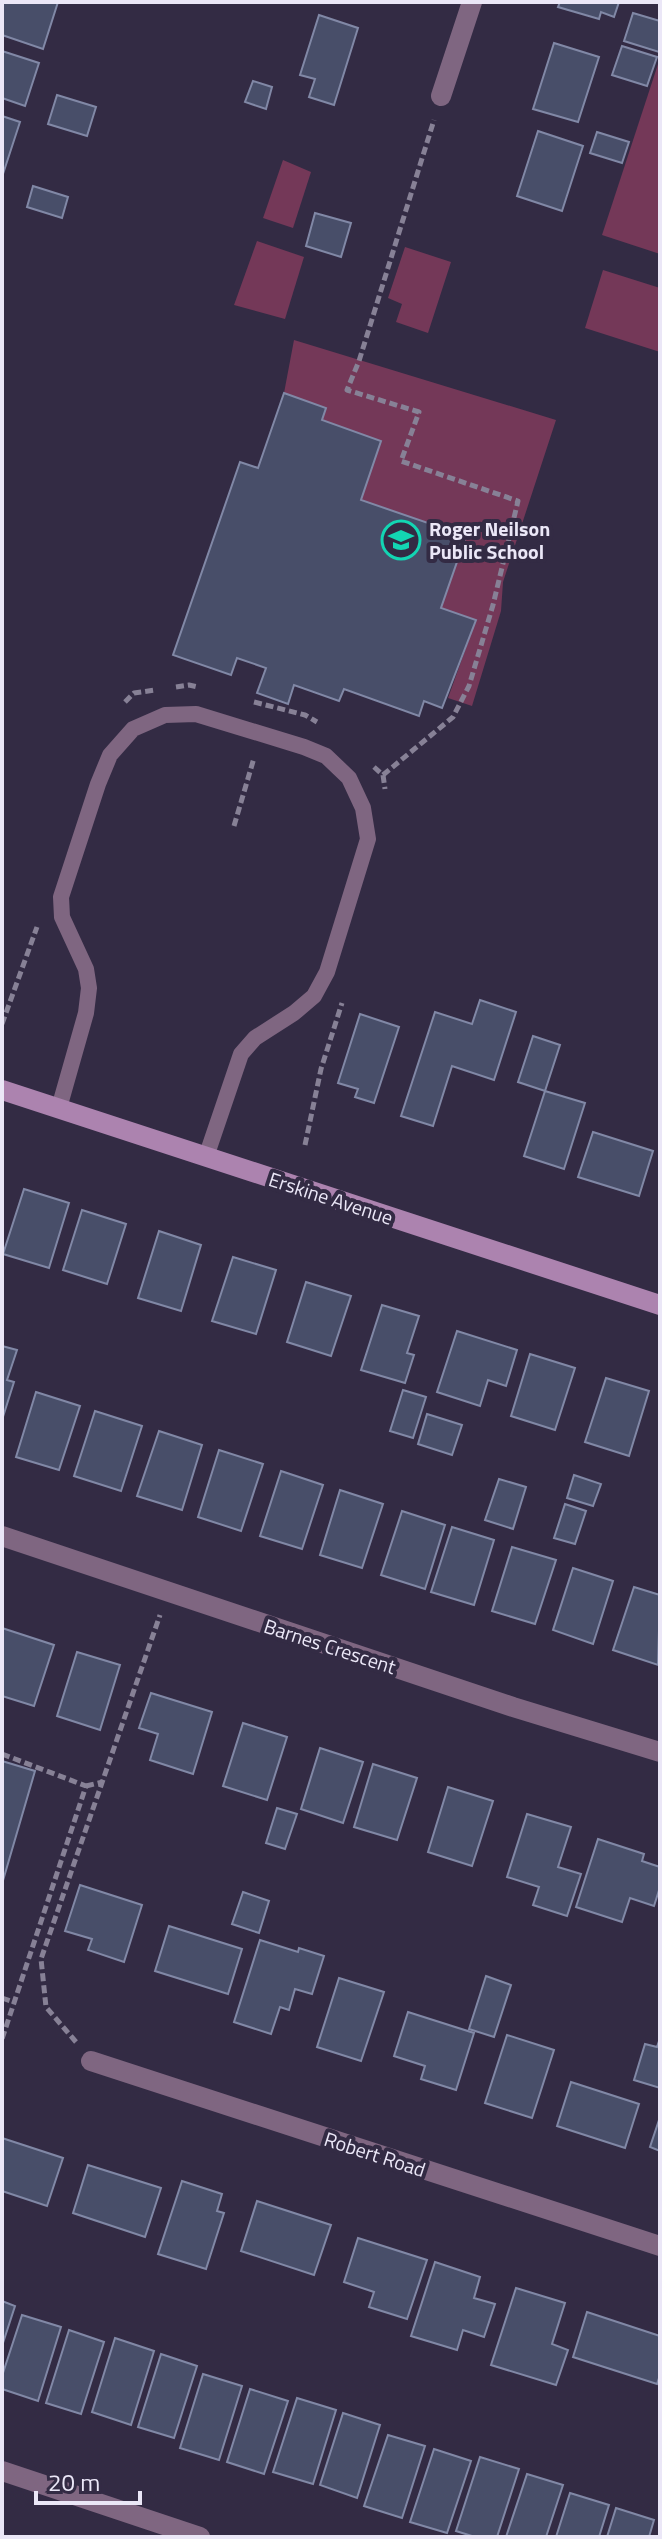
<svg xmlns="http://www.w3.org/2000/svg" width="662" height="2539" font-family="'Titillium Web',sans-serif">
  <rect width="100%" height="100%" fill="#332b44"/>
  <g fill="#743858">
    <path d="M 660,58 L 660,254 L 602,235 Z"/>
    <path d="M 283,160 L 311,172 L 293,228 L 263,218 Z"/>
    <path d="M 257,241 L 304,257 L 285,319 L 234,305 Z"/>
    <path d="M 405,247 L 451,262 L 428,333 L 396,322 L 402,304 L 388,298 Z"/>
    <path d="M 603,270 L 660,288 L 660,352 L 585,328 Z"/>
    <path d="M 294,340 L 556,420 L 503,582 L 501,611 L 472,706 L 448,698 L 476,620 L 441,608 L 466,536 L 361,500 L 381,441 L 322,420 L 326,408 L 284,393 Z"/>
  </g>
  <g fill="#484e69" stroke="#8188a6" stroke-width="2">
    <path d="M 2,2 L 58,2 L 43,49 L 2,35 Z"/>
    <path d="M 560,2 L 619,2 L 614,17 L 601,12 L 599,19 L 558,7 Z"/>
    <path d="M 633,13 L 660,21 L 659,52 L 624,41 Z"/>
    <path d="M 319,15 L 358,28 L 334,105 L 309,97 L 315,79 L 300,75 Z"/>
    <path d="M 554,43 L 599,57 L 578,122 L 533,109 Z"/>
    <path d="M 622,46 L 657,57 L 647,86 L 612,75 Z"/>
    <path d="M 2,51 L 39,63 L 25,106 L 2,98 Z"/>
    <path d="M 253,81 L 272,87 L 266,109 L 245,102 Z"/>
    <path d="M 57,95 L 96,107 L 87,136 L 48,124 Z"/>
    <path d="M 2,116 L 20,122 L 2,177 Z"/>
    <path d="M 538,131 L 583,146 L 562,211 L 517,196 Z"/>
    <path d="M 597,132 L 629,142 L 622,163 L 590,153 Z"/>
    <path d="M 33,186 L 68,197 L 62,218 L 27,207 Z"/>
    <path d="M 315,213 L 351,223 L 341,257 L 306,246 Z"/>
    <path d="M 284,393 L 326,408 L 322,420 L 381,441 L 361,500 L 466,536 L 441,608 L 476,620 L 442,708 L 424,701 L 419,716 L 344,689 L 339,701 L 294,685 L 288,704 L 257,693 L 266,668 L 237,658 L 231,675 L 173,655 L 240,462 L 258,468 Z"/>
    <path d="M 480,1000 L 516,1012 L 494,1080 L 452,1066 L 433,1126 L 401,1116 L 435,1012 L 472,1024 Z"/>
    <path d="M 360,1014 L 399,1027 L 374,1103 L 355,1097 L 358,1089 L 338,1083 Z"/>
    <path d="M 533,1036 L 560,1045 L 545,1091 L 518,1082 Z"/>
    <path d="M 545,1091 L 585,1103 L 564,1169 L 524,1156 Z"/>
    <path d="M 593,1132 L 653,1151 L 639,1196 L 578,1177 Z"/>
    <path d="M 24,1189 L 69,1203 L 49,1268 L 3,1254 Z"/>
    <path d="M 82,1210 L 126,1224 L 107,1284 L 63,1270 Z"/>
    <path d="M 159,1231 L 201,1245 L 181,1311 L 138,1298 Z"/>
    <path d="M 233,1257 L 276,1270 L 256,1334 L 212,1321 Z"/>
    <path d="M 306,1282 L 351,1296 L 331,1356 L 287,1342 Z"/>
    <path d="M 382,1305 L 419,1316 L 407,1353 L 414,1355 L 405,1383 L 361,1370 Z"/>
    <path d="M 457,1331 L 517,1350 L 506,1386 L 488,1380 L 480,1406 L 437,1392 Z"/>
    <path d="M 2,1346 L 17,1350 L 7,1380 L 14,1382 L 2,1420 Z"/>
    <path d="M 530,1354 L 575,1368 L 555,1430 L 511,1416 Z"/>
    <path d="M 606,1378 L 649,1391 L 629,1456 L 585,1442 Z"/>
    <path d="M 403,1390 L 426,1397 L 413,1438 L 390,1431 Z"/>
    <path d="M 36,1392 L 80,1406 L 59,1470 L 16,1457 Z"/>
    <path d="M 95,1411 L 142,1426 L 121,1491 L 74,1476 Z"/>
    <path d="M 427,1414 L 462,1425 L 452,1455 L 418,1444 Z"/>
    <path d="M 159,1431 L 202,1445 L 182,1510 L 137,1496 Z"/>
    <path d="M 219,1450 L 263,1464 L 241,1531 L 198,1517 Z"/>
    <path d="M 281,1471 L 323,1485 L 302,1549 L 260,1536 Z"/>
    <path d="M 574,1475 L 601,1484 L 593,1506 L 567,1498 Z"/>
    <path d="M 499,1479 L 526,1487 L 513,1529 L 485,1520 Z"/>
    <path d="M 340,1490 L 383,1504 L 362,1568 L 320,1555 Z"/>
    <path d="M 565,1504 L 586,1511 L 575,1544 L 554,1538 Z"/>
    <path d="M 402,1511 L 445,1525 L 425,1589 L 381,1575 Z"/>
    <path d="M 452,1527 L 494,1540 L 474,1605 L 431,1592 Z"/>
    <path d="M 512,1547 L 556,1560 L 535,1624 L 492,1611 Z"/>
    <path d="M 573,1568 L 613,1581 L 593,1644 L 553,1630 Z"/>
    <path d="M 634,1587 L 660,1595 L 658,1665 L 613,1650 Z"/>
    <path d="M 2,1628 L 54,1645 L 34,1706 L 2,1696 Z"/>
    <path d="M 77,1652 L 120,1665 L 100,1730 L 57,1716 Z"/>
    <path d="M 151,1693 L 212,1712 L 193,1774 L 150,1760 L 158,1734 L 139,1728 Z"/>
    <path d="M 243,1723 L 287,1737 L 267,1800 L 223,1786 Z"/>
    <path d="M 320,1748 L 363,1762 L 343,1823 L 301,1809 Z"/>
    <path d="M 2,1761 L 35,1771 L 2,1884 Z"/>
    <path d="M 373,1764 L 417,1778 L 397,1840 L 354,1827 Z"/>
    <path d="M 448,1787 L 493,1801 L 472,1866 L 428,1852 Z"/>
    <path d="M 277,1808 L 297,1814 L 285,1849 L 266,1843 Z"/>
    <path d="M 527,1814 L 571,1827 L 558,1867 L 581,1874 L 567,1916 L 533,1905 L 539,1887 L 507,1877 Z"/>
    <path d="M 598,1839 L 644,1854 L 642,1861 L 660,1867 L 660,1887 L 654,1906 L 630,1898 L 622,1922 L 576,1907 Z"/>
    <path d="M 80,1885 L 142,1905 L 124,1962 L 88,1950 L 92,1939 L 65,1931 Z"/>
    <path d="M 243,1892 L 269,1901 L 259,1933 L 232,1924 Z"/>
    <path d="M 169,1926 L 242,1949 L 228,1994 L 155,1971 Z"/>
    <path d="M 260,1940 L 298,1952 L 299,1948 L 324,1956 L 312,1994 L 295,1989 L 289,2010 L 280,2007 L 271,2034 L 234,2022 Z"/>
    <path d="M 486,1976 L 511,1985 L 494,2037 L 469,2029 Z"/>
    <path d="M 339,1978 L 384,1992 L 361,2061 L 317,2047 Z"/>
    <path d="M 408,2012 L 474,2033 L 456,2090 L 421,2079 L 425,2066 L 394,2056 Z"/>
    <path d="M 507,2035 L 554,2050 L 532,2118 L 485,2103 Z"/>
    <path d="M 660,2038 L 660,2088 L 634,2080 L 645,2044 L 657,2047 Z"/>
    <path d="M 571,2082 L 639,2104 L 625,2148 L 557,2126 Z"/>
    <path d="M 660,2117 L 660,2151 L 650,2147 Z"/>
    <path d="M 2,2138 L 63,2158 L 47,2206 L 2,2191 Z"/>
    <path d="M 88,2165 L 161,2188 L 145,2237 L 73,2213 Z"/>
    <path d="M 182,2181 L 222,2194 L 217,2211 L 224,2213 L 206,2269 L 158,2254 Z"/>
    <path d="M 257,2201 L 331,2225 L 314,2275 L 241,2251 Z"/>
    <path d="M 358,2238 L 427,2260 L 407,2319 L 369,2307 L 374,2292 L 344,2282 Z"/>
    <path d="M 435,2262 L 480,2277 L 474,2298 L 495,2304 L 484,2337 L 463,2330 L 457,2350 L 411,2336 Z"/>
    <path d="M 516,2288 L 565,2303 L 552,2344 L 568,2350 L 556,2385 L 491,2365 Z"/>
    <path d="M 2,2301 L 15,2306 L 2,2346 Z"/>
    <path d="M 587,2312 L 660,2336 L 660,2375 L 657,2384 L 573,2357 Z"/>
    <path d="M 22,2315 L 61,2327 L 38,2401 L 2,2389 L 2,2376 Z"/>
    <path d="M 69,2330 L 104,2342 L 81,2414 L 46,2403 Z"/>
    <path d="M 115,2338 L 154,2351 L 131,2425 L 92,2412 Z"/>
    <path d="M 161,2354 L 197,2366 L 174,2438 L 138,2427 Z"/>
    <path d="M 203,2374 L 242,2386 L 219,2460 L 180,2448 Z"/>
    <path d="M 250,2389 L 288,2401 L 264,2474 L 227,2462 Z"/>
    <path d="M 297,2398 L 336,2410 L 313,2484 L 273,2472 Z"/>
    <path d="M 343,2413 L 380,2425 L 357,2498 L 320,2485 Z"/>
    <path d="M 388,2435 L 425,2446 L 402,2518 L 364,2506 Z"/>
    <path d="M 434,2449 L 471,2461 L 447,2533 L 410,2522 Z"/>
    <path d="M 480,2457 L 519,2469 L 497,2537 L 475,2537 L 456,2531 Z"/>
    <path d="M 527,2474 L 563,2485 L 546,2537 L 506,2537 Z"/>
    <path d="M 570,2493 L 609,2505 L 599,2537 L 556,2537 Z"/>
    <path d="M 616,2508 L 654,2520 L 649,2537 L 607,2537 Z"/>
  </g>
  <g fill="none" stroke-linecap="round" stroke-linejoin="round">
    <g stroke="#878196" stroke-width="5" stroke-dasharray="8 4" stroke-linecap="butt">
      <path d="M 176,687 L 189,685 L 198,687"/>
      <path d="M 125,702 L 134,693 L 155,690"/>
      <path d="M 254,702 L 305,715 L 317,722"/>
      <path d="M 374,767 L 383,775 L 385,789"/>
      <path d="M 383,775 L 453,717 L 469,686 L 493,605 L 518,501 L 401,461 L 419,412 L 347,390 L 359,361 L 434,120"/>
      <path d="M 234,826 L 254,758"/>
      <path d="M 2,1024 L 37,927"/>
      <path d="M 305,1145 L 321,1069 L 342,1003"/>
      <path d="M 2,1754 L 86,1786 L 2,2039"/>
      <path d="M 86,1786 L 103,1782"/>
      <path d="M 2,1998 L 14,2002"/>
      <path d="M 76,2042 L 46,2007 L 41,1959 L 160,1615"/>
    </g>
    <path stroke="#7f6681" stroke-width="16" d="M 59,1108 L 86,1013 L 89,988 L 86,969 L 62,917 L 61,897 L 98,784 L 110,755 L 133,729 L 165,715 L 196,714 L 304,747 L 326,756 L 349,778 L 363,808 L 368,839 L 327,972 L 314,996 L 294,1013 L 255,1038 L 241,1054 L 206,1157"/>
    <g stroke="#7f6681" stroke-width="20">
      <path d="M 441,96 L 472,2"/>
      <path d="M 2,1536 L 513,1707 L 660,1752"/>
      <path d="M 91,2061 L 660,2246"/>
      <path d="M 2,2471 L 200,2537"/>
    </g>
    <path stroke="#ac83af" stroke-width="20" d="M 2,1090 L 660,1305"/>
  </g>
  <defs>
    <symbol id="school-ring" viewBox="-11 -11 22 22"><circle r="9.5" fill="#332b44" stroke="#13d5b3" stroke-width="1.5"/><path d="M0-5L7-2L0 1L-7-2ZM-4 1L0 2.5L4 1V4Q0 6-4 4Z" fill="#13d5b3"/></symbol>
  </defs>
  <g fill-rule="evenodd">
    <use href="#school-ring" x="379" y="518" width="44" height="44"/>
  </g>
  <g text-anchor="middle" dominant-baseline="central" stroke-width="8" stroke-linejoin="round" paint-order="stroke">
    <g font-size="20" font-weight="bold" fill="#ebe7f7" stroke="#332b44" text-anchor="start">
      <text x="429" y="528">Roger Neilson<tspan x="429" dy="23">Public School</tspan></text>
    </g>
    <g font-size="20" fill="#ebe7f7" stroke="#332b44">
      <text transform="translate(331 1198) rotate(18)">Erskine Avenue</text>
      <text transform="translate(330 1646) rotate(18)">Barnes Crescent</text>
      <text transform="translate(375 2154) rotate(18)">Robert Road</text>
    </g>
  </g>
  <rect width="662" height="2539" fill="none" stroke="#ebe7f7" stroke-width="8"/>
  <path d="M36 2491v12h104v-12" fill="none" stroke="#ebe7f7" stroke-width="4"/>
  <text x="48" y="2491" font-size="24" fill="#ebe7f7" stroke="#332b44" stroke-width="6" paint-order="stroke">20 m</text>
</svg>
